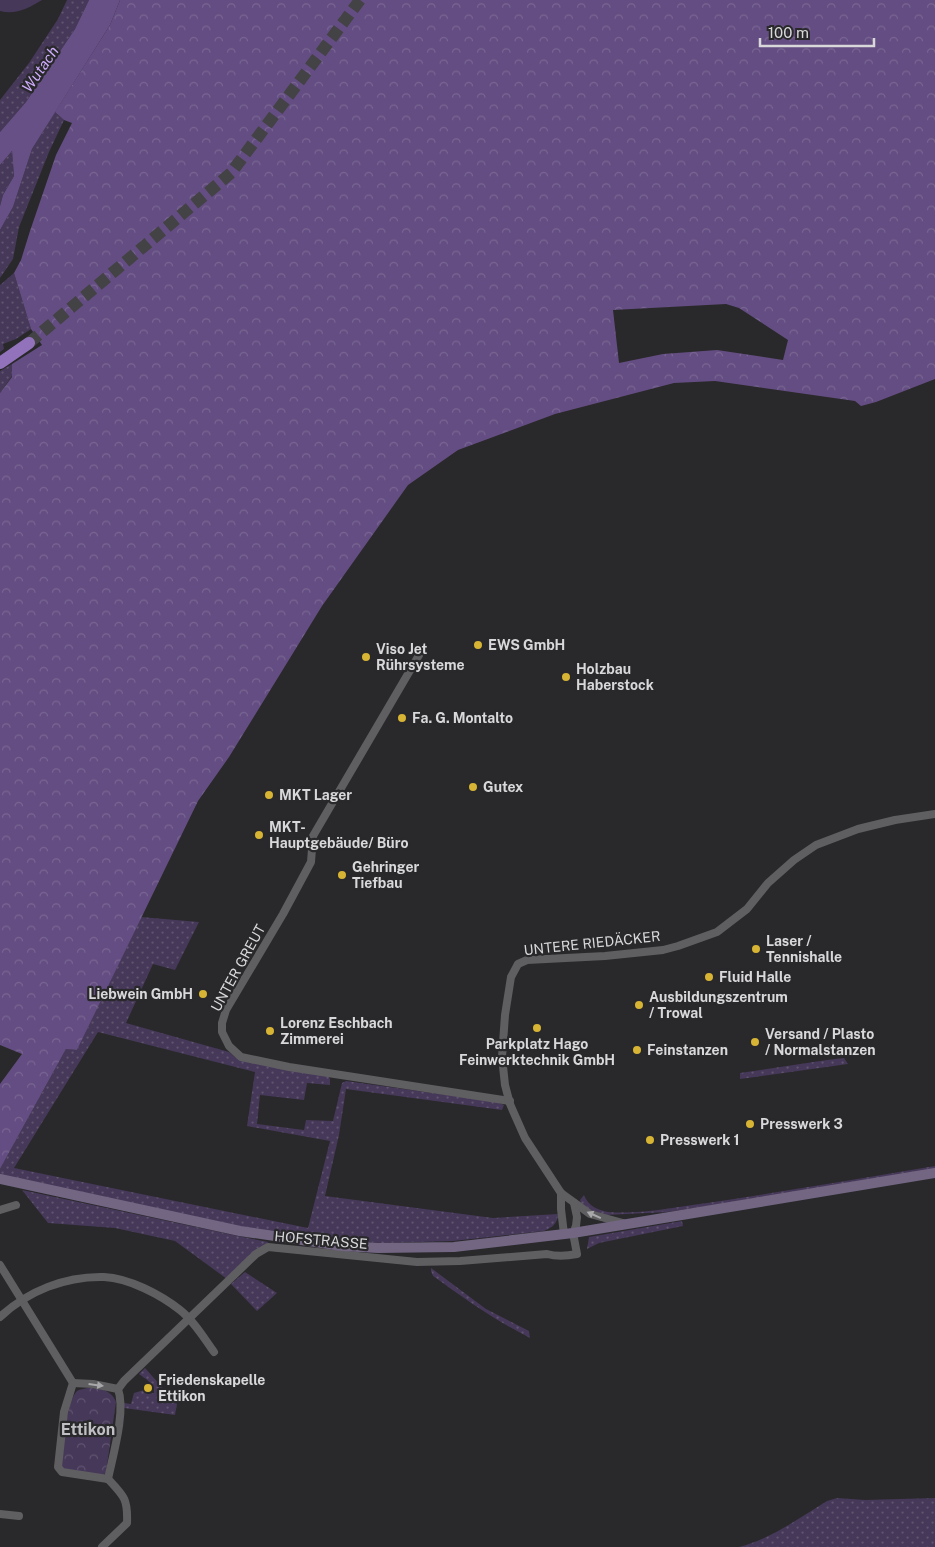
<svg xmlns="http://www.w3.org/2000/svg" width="935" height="1547" font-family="'Public Sans',sans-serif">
  <defs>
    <pattern id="grass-dots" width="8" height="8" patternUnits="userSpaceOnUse" patternTransform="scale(1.25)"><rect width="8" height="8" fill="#463859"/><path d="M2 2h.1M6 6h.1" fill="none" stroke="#605470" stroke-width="1.8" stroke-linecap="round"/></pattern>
    <pattern id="forest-crowns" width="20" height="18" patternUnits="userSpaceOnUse" patternTransform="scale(1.25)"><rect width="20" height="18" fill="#644d82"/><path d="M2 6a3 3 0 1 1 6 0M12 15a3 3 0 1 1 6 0" fill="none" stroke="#796693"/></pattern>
    <pattern id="park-crowns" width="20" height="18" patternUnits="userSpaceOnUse" patternTransform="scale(1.25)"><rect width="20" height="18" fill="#463859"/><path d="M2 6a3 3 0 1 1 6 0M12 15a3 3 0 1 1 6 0" fill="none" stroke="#605470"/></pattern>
  </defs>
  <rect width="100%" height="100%" fill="#29282b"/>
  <g fill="url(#grass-dots)" fill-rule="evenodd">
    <path d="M 67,0 L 89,0 L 75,29 L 26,102 L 0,132 L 0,100 L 29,63 L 58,19 Z"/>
    <path d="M 55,112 L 64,120 L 49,152 L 19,227 L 13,259 L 0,278 L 0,230 L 13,207 L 32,149 Z"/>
    <path d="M 12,151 L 14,176 L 3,195 L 0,206 L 0,165 Z"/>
    <path d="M 14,273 L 31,329 L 16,339 L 3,344 L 4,349 L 0,352 L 0,285 Z"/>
    <path d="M 12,364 L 12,376 L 0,393 L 0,371 Z"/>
    <path d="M 141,917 L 199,922 L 175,970 L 153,964 L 126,1023 L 229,1052 L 235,1057 L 328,1076 L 330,1079 L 330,1085 L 307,1083 L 304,1100 L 260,1095 L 257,1124 L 304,1130 L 306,1120 L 333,1121 L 342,1083 L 346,1081 L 497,1102 L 504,1105 L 502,1110 L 346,1089 L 339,1135 L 325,1196 L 493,1218 L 558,1214 C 558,1223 552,1228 544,1231 L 453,1241 L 383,1243 L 345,1242 L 275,1234 L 0,1175 L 0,1169 L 66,1049 L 77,1050 ZM 98,1032 L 255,1072 L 247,1126 L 330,1141 L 308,1228 L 14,1168 Z"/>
    <path d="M 844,1058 L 848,1064 L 740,1079 L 740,1073 L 827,1060 Z"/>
    <path d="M 935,1166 L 935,1169 L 757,1199 L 667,1212 L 606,1215 L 592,1211 L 581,1203 L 580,1200 L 584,1195 C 588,1206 598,1210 608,1212 C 639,1215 683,1206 714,1202 C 788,1191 861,1178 935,1166 Z"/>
    <path d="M 22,1190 L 238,1236 L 268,1242 L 267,1246 L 227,1279 L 175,1241 L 115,1228 L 48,1223 Z"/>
    <path d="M 682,1221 L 683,1226 L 599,1243 L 587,1249 L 589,1237 Z"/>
    <path d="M 431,1268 L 486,1309 L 529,1331 L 530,1338 C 496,1321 465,1299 433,1276 L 431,1271 Z"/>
    <path d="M 245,1272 L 277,1293 L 257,1311 L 231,1284 Z"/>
    <path d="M 145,1368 L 177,1404 L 175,1415 L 124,1408 L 124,1403 L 131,1404 L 134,1393 L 144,1390 L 148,1394 L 154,1393 C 155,1383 145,1379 139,1374 Z"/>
    <path d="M 837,1498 L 865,1500 L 935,1498 L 935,1547 L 739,1547 C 771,1539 799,1518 827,1501 Z"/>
  </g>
  <path fill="url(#forest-crowns)" fill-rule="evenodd" d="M 120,0 L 935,0 L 935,379 L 876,402 L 861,406 L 855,401 L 715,381 L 674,383 L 555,414 L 458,450 L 408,485 L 322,606 L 229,757 L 198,801 L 77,1050 L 66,1049 L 0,1169 L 0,1084 L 22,1054 L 0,1045 L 0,393 L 12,377 L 12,364 L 42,345 L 31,329 L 14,273 L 21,260 L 30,231 L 56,155 L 72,123 L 64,120 L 55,112 L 110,25 ZM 726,304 L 739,308 L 788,340 L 783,360 L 717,350 L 663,354 L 619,363 L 613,310 Z"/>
  <path fill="url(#park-crowns)" d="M 88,1388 C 99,1388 112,1390 116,1402 L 106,1472 L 103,1476 L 64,1471 L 60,1463 C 62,1449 67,1400 77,1391 C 80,1389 84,1389 88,1388 Z"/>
  <path fill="#463859" d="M 0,0 L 42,0 C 29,8 16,15 0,11 Z"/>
  <path fill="#675086" d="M 89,0 L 120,0 L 110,25 L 32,149 L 13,207 L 0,230 L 0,206 L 3,195 L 14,176 L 12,151 L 0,165 L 0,132 L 26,102 L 75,29 Z"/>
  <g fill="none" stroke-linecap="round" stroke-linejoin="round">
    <path stroke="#434245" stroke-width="12" stroke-dasharray="12 6" stroke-linecap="butt" d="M 29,343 L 231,173 L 360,0"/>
    <g stroke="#5f5e61" stroke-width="8">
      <path d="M 422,650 L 313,836 L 311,862 L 283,914 L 226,1010 L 222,1023 L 222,1032 L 229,1046 L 241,1057 L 289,1067 L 510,1101"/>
      <path d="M 561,1193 L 561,1209 L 564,1234"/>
      <path d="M 0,1210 L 16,1205"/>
      <path d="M 623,1223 L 590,1214 L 561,1193 L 525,1138 L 510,1104 L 505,1085 L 502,1057 L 505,1015 L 511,977 L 518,964 L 527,960 L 605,956 L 663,950 L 678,946 L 717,932 L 747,909 L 768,883 L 794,860 L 816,845 L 858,829 L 895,820 L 935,814"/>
      <path d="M 0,1265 L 73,1383"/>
      <path d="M 0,1317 C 28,1291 65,1276 104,1277 C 129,1278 161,1295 180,1310 C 194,1321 204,1338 214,1352"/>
      <path d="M 73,1383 L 64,1412 L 58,1467 L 62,1472 L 108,1479"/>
      <path d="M 73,1383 L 93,1384 L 118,1389"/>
      <path d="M 118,1389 L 124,1381 L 256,1254 L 268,1247 L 417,1262 L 460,1261 L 547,1254 C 558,1257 567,1256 577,1254 L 573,1233 L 576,1226 L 577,1217 L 574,1203"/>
      <path d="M 108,1479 C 113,1455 126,1411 118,1389"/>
      <path d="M 0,1514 L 19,1516"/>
      <path d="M 102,1547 L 127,1523 C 128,1499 124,1496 108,1479"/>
    </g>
    <path stroke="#726682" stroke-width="10" d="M 0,1179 L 240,1231 L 342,1246 L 378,1248 L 454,1247 L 573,1233 L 935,1173"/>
    <path stroke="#9272ba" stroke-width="12" d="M 0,363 L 29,343"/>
  </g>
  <defs><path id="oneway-solid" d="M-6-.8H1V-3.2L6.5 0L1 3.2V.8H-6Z" transform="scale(1.25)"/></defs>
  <g fill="#a8a7a9">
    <use href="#oneway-solid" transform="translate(594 1215) rotate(-156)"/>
    <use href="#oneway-solid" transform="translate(96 1385) rotate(7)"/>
  </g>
  <g fill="#d7b434" stroke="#29282b" stroke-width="2">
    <circle cx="478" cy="645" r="5"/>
    <circle cx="366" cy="657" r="5"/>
    <circle cx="566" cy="677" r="5"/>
    <circle cx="402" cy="718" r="5"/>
    <circle cx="473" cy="787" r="5"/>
    <circle cx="269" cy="795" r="5"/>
    <circle cx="259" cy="835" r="5"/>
    <circle cx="342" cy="875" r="5"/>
    <circle cx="756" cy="949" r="5"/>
    <circle cx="709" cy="977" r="5"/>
    <circle cx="203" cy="994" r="5"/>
    <circle cx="639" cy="1005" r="5"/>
    <circle cx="537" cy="1028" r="5"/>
    <circle cx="270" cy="1031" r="5"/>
    <circle cx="755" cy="1042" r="5"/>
    <circle cx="637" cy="1050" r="5"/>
    <circle cx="750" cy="1124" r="5"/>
    <circle cx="650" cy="1140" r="5"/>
    <circle cx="148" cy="1388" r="5"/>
  </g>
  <g text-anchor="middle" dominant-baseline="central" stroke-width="4.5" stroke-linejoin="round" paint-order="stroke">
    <g font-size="14" font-weight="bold" fill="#d8d7d9" stroke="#29282b" text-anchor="start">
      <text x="488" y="645">EWS GmbH</text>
      <text x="376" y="649">Viso Jet<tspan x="376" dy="16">Rührsysteme</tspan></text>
      <text x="576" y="669">Holzbau<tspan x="576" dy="16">Haberstock</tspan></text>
      <text x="412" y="718">Fa. G. Montalto</text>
      <text x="483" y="787">Gutex</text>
      <text x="279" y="795">MKT Lager</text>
      <text x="269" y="827">MKT-<tspan x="269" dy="16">Hauptgebäude/ Büro</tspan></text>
      <text x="352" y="867">Gehringer<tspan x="352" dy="16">Tiefbau</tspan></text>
      <text x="766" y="941">Laser /<tspan x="766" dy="16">Tennishalle</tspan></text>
      <text x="719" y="977">Fluid Halle</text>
      <text x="193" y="994" text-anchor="end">Liebwein GmbH</text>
      <text x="649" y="997">Ausbildungszentrum<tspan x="649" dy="16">/ Trowal</tspan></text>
      <text x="280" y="1023">Lorenz Eschbach<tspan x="280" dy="16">Zimmerei</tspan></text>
      <text x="765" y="1034">Versand / Plasto<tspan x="765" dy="16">/ Normalstanzen</tspan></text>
      <text x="537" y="1044" text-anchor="middle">Parkplatz Hago<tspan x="537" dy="16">Feinwerktechnik GmbH</tspan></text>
      <text x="647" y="1050">Feinstanzen</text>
      <text x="760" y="1124">Presswerk 3</text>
      <text x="660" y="1140">Presswerk 1</text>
      <text x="158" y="1380">Friedenskapelle<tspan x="158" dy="16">Ettikon</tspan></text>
    </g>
    <g font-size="14" fill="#d8d7d9" stroke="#29282b">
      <text transform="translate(592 943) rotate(-6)">UNTERE RIEDÄCKER</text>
      <text transform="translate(238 968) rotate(-61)">UNTER GREUT</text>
      <text transform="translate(321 1240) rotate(5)">HOFSTRASSE</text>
    </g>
    <g font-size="15" font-style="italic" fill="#cfadfe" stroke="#29282b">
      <text transform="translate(40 69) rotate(-55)">Wutach</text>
    </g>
    <g font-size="16" font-weight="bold" fill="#c0bfc3" stroke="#29282b">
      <text x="88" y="1429">Ettikon</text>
    </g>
  </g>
  <path d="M760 38v8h114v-8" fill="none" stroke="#d8d7d9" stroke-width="2.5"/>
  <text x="768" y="38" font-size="15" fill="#d8d7d9" stroke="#29282b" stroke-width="4" paint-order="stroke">100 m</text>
</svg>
